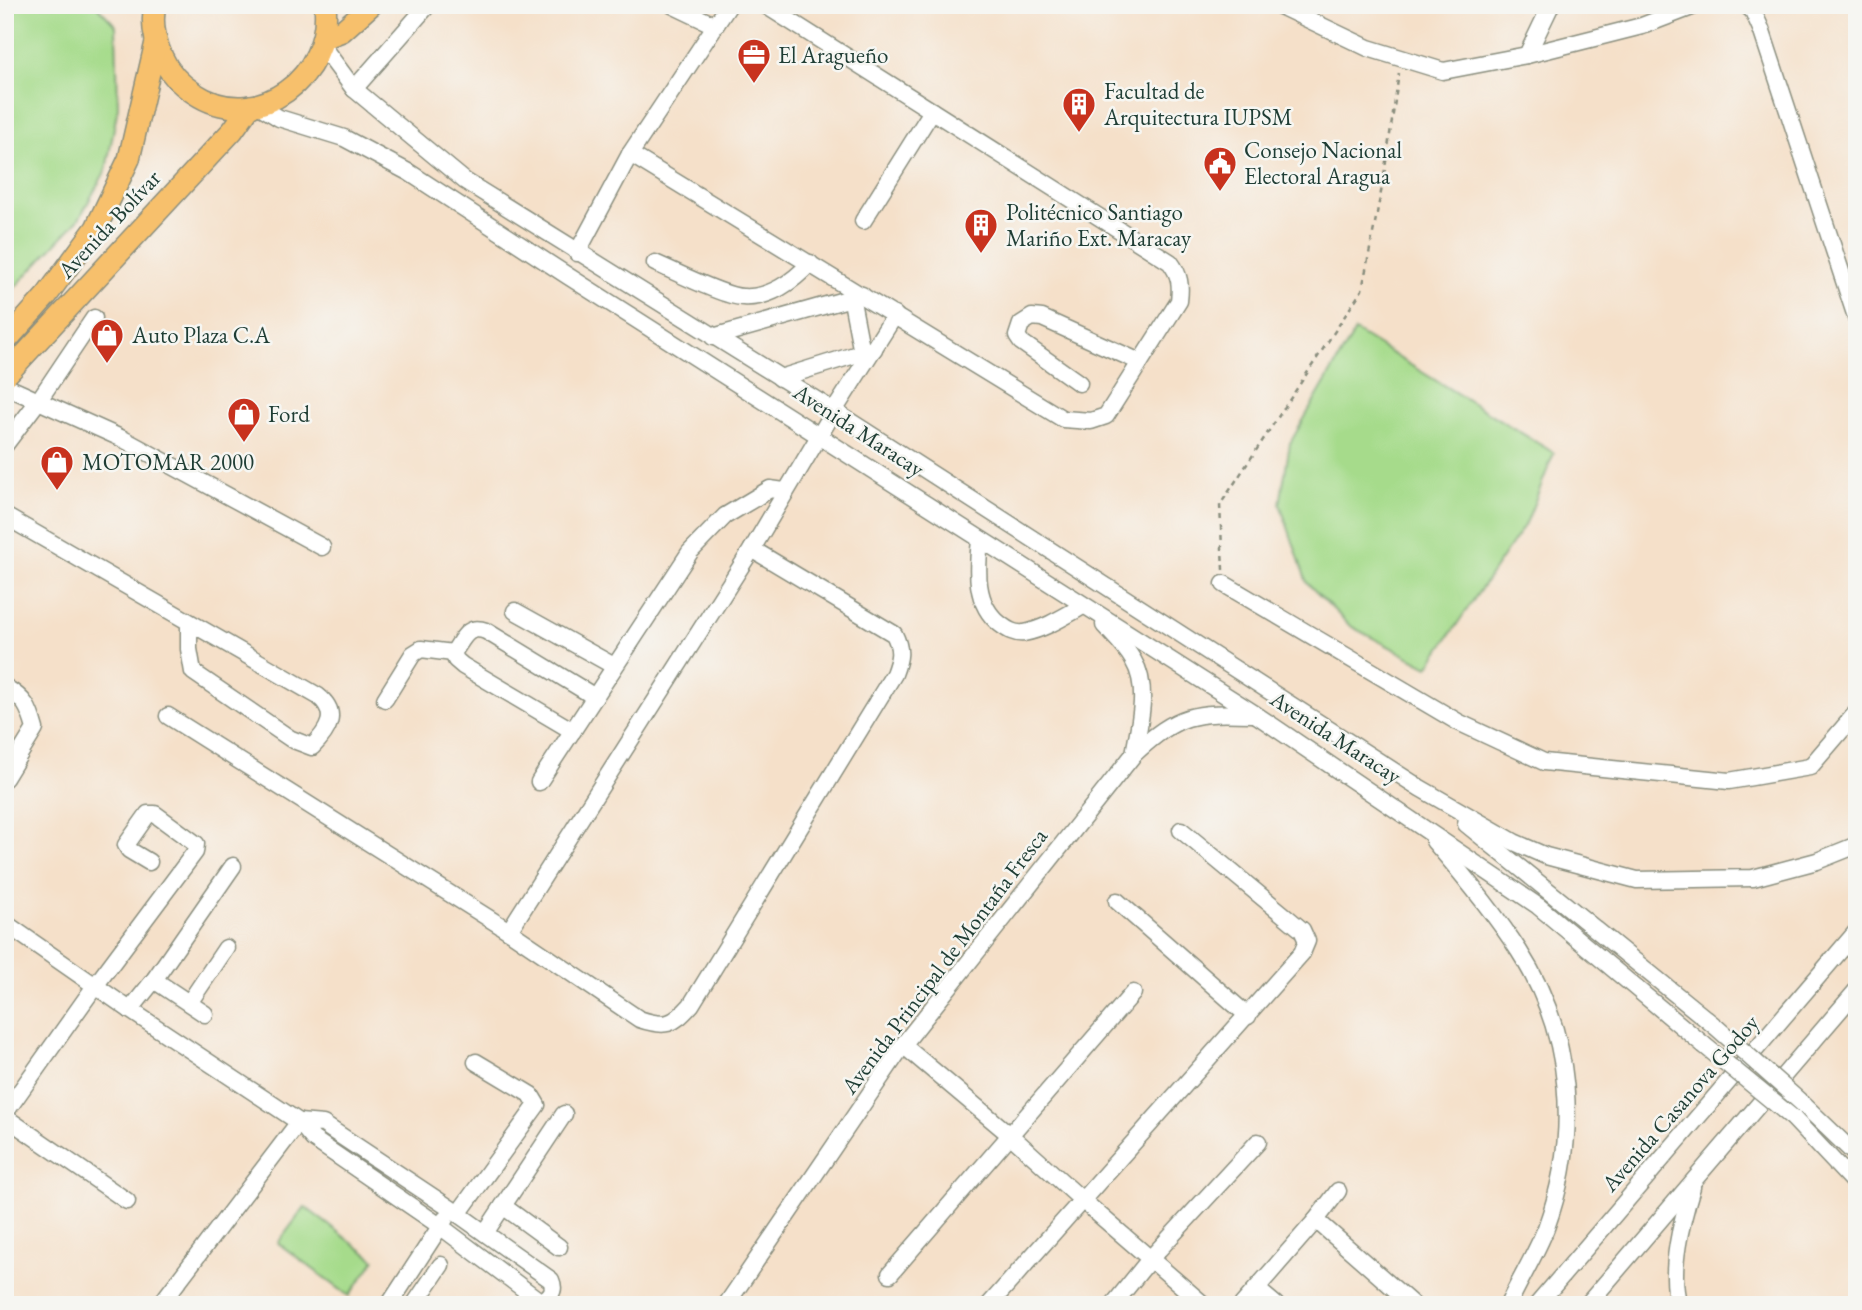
<svg xmlns="http://www.w3.org/2000/svg" width="1862" height="1310" font-family="'EB Garamond',serif">
  <rect width="100%" height="100%" fill="#f6f6f2"/>
  <filter id="ink" filterUnits="userSpaceOnUse"><feTurbulence type="fractalNoise" baseFrequency=".0143" numOctaves="2"/><feDisplacementMap in="SourceGraphic" scale="14" xChannelSelector="R" yChannelSelector="G"/><feConvolveMatrix kernelMatrix="1 2 1 2 8 2 1 2 1" color-interpolation-filters="sRGB"/></filter>
  <filter id="wash" filterUnits="userSpaceOnUse"><feTurbulence type="fractalNoise" baseFrequency=".00686" numOctaves="4" result="noise"/><feDisplacementMap in="SourceGraphic" scale="28" xChannelSelector="R" yChannelSelector="G"/><feGaussianBlur stdDeviation="1.57" result="paint"/><feColorMatrix in="noise" values="0 0 0 0 0 0 0 0 0 0 0 0 0 0 0 0 0 1.4 0 .05"/><feComposite in="paint" operator="in"/></filter>
  <g filter="url(#wash)">
    <rect width="100%" height="100%" fill="#f5e0c9"/>
    <g fill="#a6db8b" stroke="#628c60" stroke-width="2">
      <path d="M 5,5 L 96,5 L 116,26 L 118,107 L 106,170 L 79,219 L 5,298 Z"/>
      <path d="M 1355,331 L 1554,453 L 1527,521 L 1428,667 L 1350,626 L 1307,583 L 1280,504 L 1290,443 Z"/>
      <path d="M 305,1207 L 375,1260 L 349,1296 L 278,1243 Z"/>
    </g>
  </g>
  <g filter="url(#ink)">
    <g fill="none" stroke-linecap="round" stroke-linejoin="round">
      <defs>
        <g id="minor">
          <path d="M 672,5 L 714,25"/>
          <path d="M 1278,5 L 1368,48 L 1443,71 L 1527,55 L 1642,26 L 1697,5"/>
          <path d="M 1746,5 L 1753,11 L 1761,29 L 1857,320"/>
          <path d="M 322,46 L 354,89 L 465,181 L 834,411 L 1420,788 L 1514,842 L 1546,856 L 1637,880 L 1753,878 L 1817,861 L 1857,845"/>
          <path d="M 1527,55 L 1551,5"/>
          <path d="M 354,89 L 428,5"/>
          <path d="M 258,105 L 279,118 L 344,138 L 410,173 L 568,276 L 1255,714 L 1538,906 L 1704,1045"/>
          <path d="M 630,154 L 1063,419 L 1091,421 L 1106,416 L 1179,301 C 1181,285 1180,275 1170,262 L 765,5"/>
          <path d="M 863,221 L 932,111"/>
          <path d="M 577,253 L 630,154 L 729,5"/>
          <path d="M 655,263 C 674,271 725,297 743,297 C 769,299 794,281 810,263"/>
          <path d="M 851,296 L 862,353"/>
          <path d="M 713,337 L 862,295"/>
          <path d="M 780,378 L 874,349"/>
          <path d="M 1079,383 L 1021,342 L 1017,336 L 1021,324 L 1032,317 L 1042,318 L 1140,362"/>
          <path d="M 5,386 L 123,439 L 322,547"/>
          <path d="M 5,445 L 39,400 L 94,318"/>
          <path d="M 5,516 L 318,696 C 340,713 328,731 312,747 L 291,739 L 193,672 L 189,649 L 189,624"/>
          <path d="M 980,540 C 977,569 974,604 1000,624 C 1008,630 1014,634 1024,633 C 1045,629 1065,616 1083,606"/>
          <path d="M 1224,584 L 1458,722 L 1544,762 L 1729,781 L 1810,767 L 1857,712"/>
          <path d="M 515,611 L 614,666"/>
          <path d="M 1104,625 C 1114,636 1126,647 1133,660 C 1150,688 1139,724 1134,754"/>
          <path d="M 5,687 C 25,699 29,707 35,729 L 5,778"/>
          <path d="M 385,699 L 413,654 L 421,649 L 453,653"/>
          <path d="M 168,716 L 509,931 L 639,1019 C 666,1028 673,1025 691,1005 L 894,674 C 900,658 902,650 894,634 L 752,549"/>
          <path d="M 573,731 L 463,666 L 456,660 L 453,653 C 463,639 467,624 486,631 L 595,697"/>
          <path d="M 539,782 L 690,552 L 725,516 L 770,489 L 784,491"/>
          <path d="M 1466,824 L 1716,1027"/>
          <path d="M 1434,841 C 1464,876 1494,912 1519,951 C 1573,1035 1580,1135 1546,1228 C 1536,1254 1520,1279 1508,1305"/>
          <path d="M 1117,901 L 1248,1016"/>
          <path d="M 5,923 L 130,1010 L 299,1122 L 313,1139 L 440,1226 L 537,1299 L 543,1300 C 552,1295 555,1289 551,1280 L 451,1209 L 323,1124 L 299,1122"/>
          <path d="M 509,931 L 752,549 L 834,411 L 895,315"/>
          <path d="M 154,980 L 205,1014"/>
          <path d="M 189,1003 L 226,948"/>
          <path d="M 130,1010 L 154,980 L 233,866"/>
          <path d="M 903,1045 L 1010,1135 L 1082,1200 L 1204,1305"/>
          <path d="M 1804,1105 L 1857,1156"/>
          <path d="M 5,1113 L 95,986 L 195,852 L 196,844 L 155,814 L 148,814 L 126,845 L 129,850 L 149,862"/>
          <path d="M 5,1117 L 127,1201"/>
          <path d="M 1793,1118 L 1857,1186"/>
          <path d="M 503,1206 L 559,1247"/>
          <path d="M 458,1214 L 537,1105 L 531,1095 L 476,1062"/>
          <path d="M 1316,1220 L 1413,1305"/>
          <path d="M 485,1233 L 564,1114"/>
          <path d="M 890,1274 L 1133,993"/>
          <path d="M 1257,1289 L 1276,1305"/>
          <path d="M 160,1305 L 299,1122"/>
          <path d="M 389,1305 L 445,1219"/>
          <path d="M 414,1305 L 441,1265"/>
          <path d="M 726,1305 L 903,1045 L 1134,754 C 1179,713 1193,712 1253,714"/>
          <path d="M 989,1305 L 1302,953 L 1307,941 L 1302,930 L 1181,830"/>
          <path d="M 1113,1305 L 1150,1259 L 1258,1142"/>
          <path d="M 1242,1305 L 1316,1220 L 1338,1191"/>
          <path d="M 1537,1305 L 1857,931"/>
          <path d="M 1587,1305 L 1857,990"/>
          <path d="M 1679,1305 C 1668,1271 1682,1220 1692,1187"/>
        </g>
        <g id="major">
          <path d="M 155,5 C 151,23 155,41 162,57 C 169,73 180,84 194,93 C 257,135 333,76 325,5"/>
          <path d="M 324,38 L 342,31 L 371,5"/>
          <path d="M 5,342 L 47,295 L 96,228 L 129,159 L 156,42"/>
          <path d="M 5,376 L 233,130 L 250,106"/>
        </g>
      </defs>
      <use href="#minor" stroke="#8a8e7e" stroke-width="19"/>
      <use href="#major" stroke="#8a8e7e" stroke-width="24"/>
      <path stroke="#8a8e7e" stroke-width="2.5" stroke-dasharray="5 5" stroke-linecap="butt" d="M 1223,570 L 1220,505 L 1362,290 L 1383,182 L 1399,73"/>
      <use href="#minor" stroke="#fff" stroke-width="16"/>
      <use href="#major" stroke="#f7c06c" stroke-width="21"/>
      <defs>
        <g id="minor-bridge">
          <path d="M 1716,1027 L 1804,1105"/>
          <path d="M 1704,1045 L 1793,1118"/>
        </g>
      </defs>
      <use href="#minor-bridge" stroke="#8a8e7e" stroke-width="19" stroke-linecap="butt"/>
      <use href="#minor-bridge" stroke="#fff" stroke-width="16"/>
    </g>
  </g>
  <defs>
    <symbol id="office-pin" viewBox="-11 -11 22 30"><path d="M0 17L-7.5 6A9.5 9.5 0 1 1 7.5 6Z" fill="#c8321e" stroke="#f6f6f2"/><path d="M-6-3h4V-5.5h4V-3h4V5H-6ZM-1-4.5V-3h2v-1.5ZM-6 0V1H6V0Z" fill="#fff"/></symbol>
    <symbol id="building-pin" viewBox="-11 -11 22 30"><path d="M0 17L-7.5 6A9.5 9.5 0 1 1 7.5 6Z" fill="#c8321e" stroke="#f6f6f2"/><path d="M-4-6H4V6H1V3H-1V6H-4ZM-2.5-4.3h1.7v1.8h-1.7ZM.8-4.3h1.7v1.8H.8ZM-2.5-1h1.7V.8h-1.7ZM.8-1h1.7V.8H.8Z" fill="#fff"/></symbol>
    <symbol id="civic-pin" viewBox="-11 -11 22 30"><path d="M0 17L-7.5 6A9.5 9.5 0 1 1 7.5 6Z" fill="#c8321e" stroke="#f6f6f2"/><path d="M-.6-6.5H3V-4.5H.6V-3L4-1V1h2V6H-6V1h2V-1L-.6-3ZM-1.2 2.5V6h2.4V2.5Z" fill="#fff"/></symbol>
    <symbol id="shop-pin" viewBox="-11 -11 22 30"><path d="M0 17L-7.5 6A9.5 9.5 0 1 1 7.5 6Z" fill="#c8321e" stroke="#f6f6f2"/><path d="M-5-2.5h2.3a2.7 3.5 0 0 1 5.4 0H5L5.5 6h-11ZM-1.5-2.5h3a1.5 2.3 0 0 0-3 0Z" fill="#fff"/></symbol>
  </defs>
  <g fill-rule="evenodd">
    <use href="#office-pin" x="735" y="36" width="38" height="52"/>
    <use href="#building-pin" x="1060" y="85" width="38" height="52"/>
    <use href="#civic-pin" x="1201" y="144" width="38" height="52"/>
    <use href="#building-pin" x="962" y="206" width="38" height="52"/>
    <use href="#shop-pin" x="88" y="316" width="38" height="52"/>
    <use href="#shop-pin" x="225" y="395" width="38" height="52"/>
    <use href="#shop-pin" x="38" y="443" width="38" height="52"/>
  </g>
  <g text-anchor="middle" dominant-baseline="central" stroke-width="5" stroke-linejoin="round" paint-order="stroke">
    <g font-size="23" fill="#1f3d34" stroke="#f6f6f2" text-anchor="start">
      <text x="778" y="55">El Aragueño</text>
      <text x="1104" y="91">Facultad de<tspan x="1104" dy="26">Arquitectura IUPSM</tspan></text>
      <text x="1244" y="150">Consejo Nacional<tspan x="1244" dy="26">Electoral Aragua</tspan></text>
      <text x="1006" y="212">Politécnico Santiago<tspan x="1006" dy="26">Mariño Ext. Maracay</tspan></text>
      <text x="132" y="335">Auto Plaza C.A</text>
      <text x="268" y="414">Ford</text>
      <text x="82" y="462">MOTOMAR 2000</text>
    </g>
    <g font-size="23" fill="#1f3d34" stroke="#f6f6f2">
      <text transform="translate(109 224) rotate(-47)">Avenida Bolívar</text>
      <text transform="translate(859 430) rotate(33)">Avenida Maracay</text>
      <text transform="translate(1336 737) rotate(33)">Avenida Maracay</text>
      <text transform="translate(944 961) rotate(-53)">Avenida Principal de Montaña Fresca</text>
      <text transform="translate(1680 1103) rotate(-49)">Avenida Casanova Godoy</text>
    </g>
  </g>
  <rect width="1862" height="1310" fill="none" stroke="#f6f6f2" stroke-width="28"/>
</svg>
